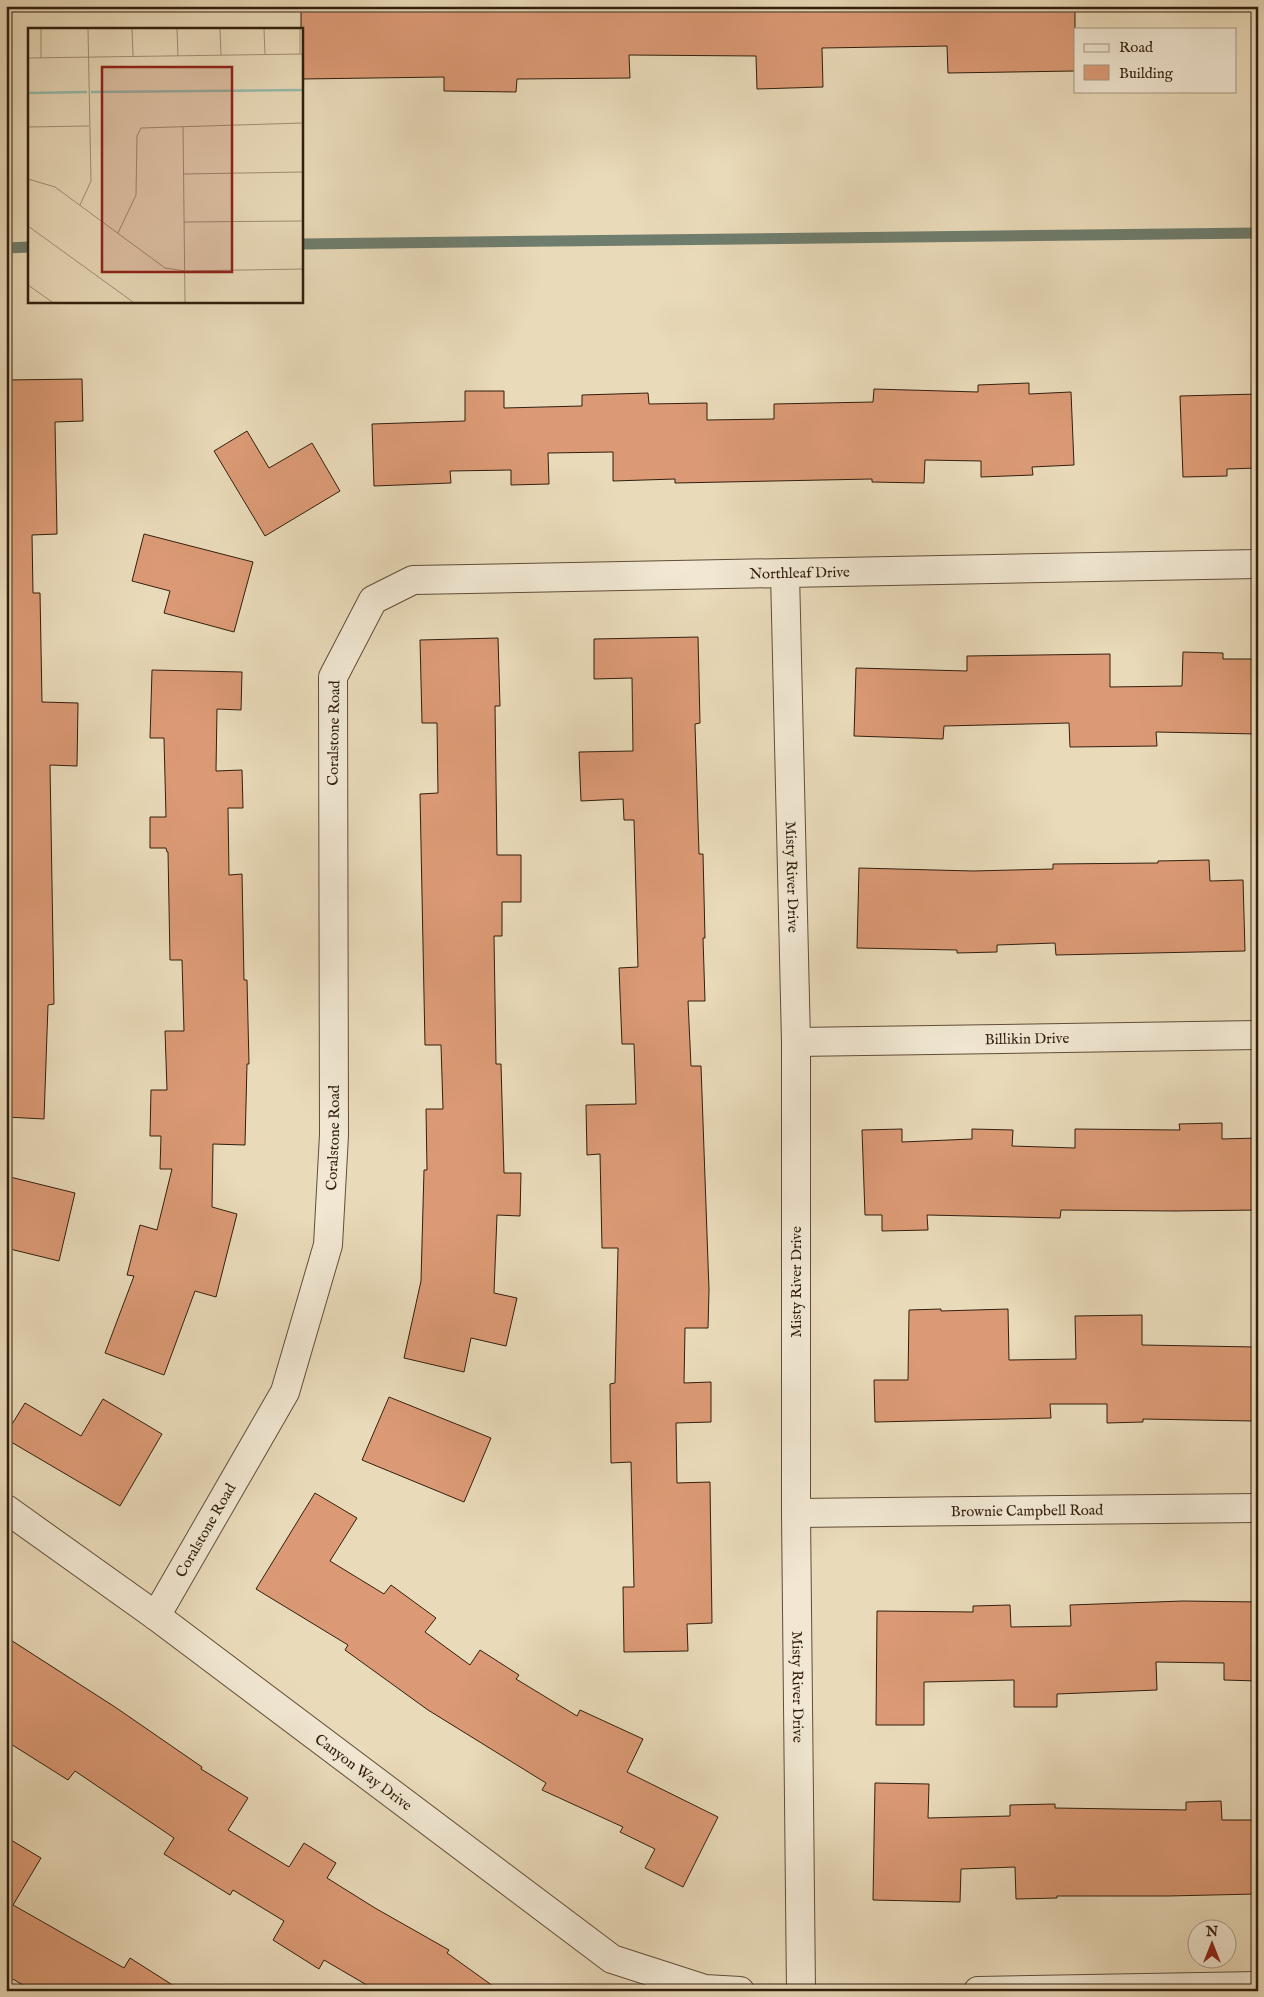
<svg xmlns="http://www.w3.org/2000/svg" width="1264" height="1997" font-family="'IM FELL English',serif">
  <rect width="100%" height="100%" fill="#e9dab9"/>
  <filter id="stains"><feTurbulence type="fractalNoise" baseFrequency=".004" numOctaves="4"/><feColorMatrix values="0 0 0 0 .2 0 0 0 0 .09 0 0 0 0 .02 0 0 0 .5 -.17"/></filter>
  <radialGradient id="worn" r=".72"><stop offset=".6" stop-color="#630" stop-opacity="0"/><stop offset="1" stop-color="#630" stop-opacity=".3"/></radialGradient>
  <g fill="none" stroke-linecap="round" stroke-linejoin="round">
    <g stroke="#6f7d6d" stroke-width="11">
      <path d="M 301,244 L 1258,233"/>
      <path d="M 6,248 L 29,247"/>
    </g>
  </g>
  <g fill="#db9a75" stroke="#321f0d">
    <path d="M 301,6 L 1075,6 L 1075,71 L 948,73 L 947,46 L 822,48 L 823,87 L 757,89 L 756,56 L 629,55 L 630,78 L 517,79 L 516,92 L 444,91 L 444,77 L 301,79 Z"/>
    <path d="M 82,379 L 83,421 L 55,422 L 57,534 L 32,535 L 33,593 L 40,593 L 42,702 L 78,703 L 77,766 L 50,765 L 54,1004 L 48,1005 L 44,1119 L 6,1117 L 6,380 Z"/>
    <path d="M 1029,383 L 1029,394 L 1071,392 L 1074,465 L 1032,467 L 1033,475 L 981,477 L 981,461 L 925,460 L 924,483 L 872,482 L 872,479 L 675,483 L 675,479 L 613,481 L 613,452 L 548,453 L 549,484 L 511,485 L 511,470 L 450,471 L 451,483 L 374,486 L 372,424 L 465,421 L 465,391 L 504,391 L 504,408 L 582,406 L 582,395 L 648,393 L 649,404 L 707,403 L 707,420 L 774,419 L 774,404 L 873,402 L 874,389 L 978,392 L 978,385 Z"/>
    <path d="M 1258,394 L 1258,468 L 1227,469 L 1227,476 L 1183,477 L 1180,396 Z"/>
    <path d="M 247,431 L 269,468 L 312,443 L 340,491 L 265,536 L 214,451 Z"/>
    <path d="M 144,534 L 253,562 L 234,632 L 164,613 L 170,591 L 132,581 Z"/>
    <path d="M 698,637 L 700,723 L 695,724 L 699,854 L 703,854 L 705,938 L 703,938 L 705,1001 L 688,1001 L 691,1066 L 701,1066 L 709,1290 L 708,1328 L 685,1328 L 684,1383 L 711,1382 L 711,1422 L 676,1423 L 677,1483 L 710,1482 L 712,1623 L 687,1624 L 688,1651 L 624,1652 L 623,1587 L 634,1587 L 631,1462 L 611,1463 L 610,1384 L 615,1383 L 618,1248 L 602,1248 L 600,1154 L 587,1155 L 586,1105 L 636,1104 L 634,1044 L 622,1044 L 619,968 L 638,967 L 634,820 L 624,820 L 623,799 L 581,801 L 579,752 L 633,751 L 632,678 L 594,679 L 594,639 Z"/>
    <path d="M 498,638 L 500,706 L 495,706 L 497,855 L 521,855 L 521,902 L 502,902 L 502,936 L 494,936 L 496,1064 L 501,1064 L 504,1173 L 521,1173 L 520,1216 L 497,1215 L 494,1293 L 517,1298 L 506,1346 L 471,1338 L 464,1372 L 404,1358 L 421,1281 L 424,1170 L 427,1170 L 426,1109 L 443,1109 L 441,1045 L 425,1045 L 420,794 L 438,793 L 437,723 L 422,723 L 420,640 Z"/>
    <path d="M 1183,652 L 1223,653 L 1223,659 L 1258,659 L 1258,734 L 1156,732 L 1157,746 L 1070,747 L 1069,723 L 944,726 L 943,739 L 854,736 L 856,668 L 967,671 L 967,656 L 1110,654 L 1110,687 L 1182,686 Z"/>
    <path d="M 152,670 L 242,672 L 241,710 L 217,709 L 216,771 L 242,770 L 243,808 L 228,808 L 229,875 L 242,874 L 244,980 L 247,980 L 249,1064 L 247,1064 L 245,1145 L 213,1144 L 212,1207 L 237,1214 L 216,1297 L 195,1291 L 164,1375 L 105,1353 L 134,1276 L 127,1275 L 140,1225 L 157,1230 L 172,1169 L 160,1169 L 161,1136 L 150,1136 L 151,1090 L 167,1090 L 165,1031 L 184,1031 L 182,960 L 170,960 L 168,852 L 167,852 L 166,848 L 150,848 L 150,817 L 166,817 L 164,738 L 150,738 Z"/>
    <path d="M 1209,860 L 1210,881 L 1243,880 L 1245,951 L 1056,955 L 1055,943 L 997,945 L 997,952 L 957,953 L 957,950 L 857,948 L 859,868 L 973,871 L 1053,869 L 1053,864 L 1158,863 L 1158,861 Z"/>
    <path d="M 1222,1123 L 1222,1139 L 1258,1138 L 1258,1210 L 1175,1211 L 1061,1210 L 1060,1218 L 927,1215 L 928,1230 L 882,1231 L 882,1215 L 865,1215 L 862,1130 L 902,1129 L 902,1142 L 972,1139 L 972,1129 L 1013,1130 L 1012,1146 L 1075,1148 L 1075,1129 L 1180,1130 L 1179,1124 Z"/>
    <path d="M 6,1176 L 75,1193 L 59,1261 L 6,1248 Z"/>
    <path d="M 941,1309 L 941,1311 L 1008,1309 L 1009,1360 L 1076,1359 L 1075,1316 L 1142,1315 L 1142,1345 L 1255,1347 L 1253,1421 L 1143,1419 L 1143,1422 L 1107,1423 L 1107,1404 L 1050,1404 L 1051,1418 L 875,1422 L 874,1380 L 908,1380 L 909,1310 Z"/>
    <path d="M 389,1397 L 491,1438 L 464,1502 L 362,1460 Z"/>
    <path d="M 103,1399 L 162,1434 L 120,1506 L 6,1439 L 6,1434 L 25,1403 L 81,1436 Z"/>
    <path d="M 315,1493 L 357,1518 L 330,1561 L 384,1594 L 391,1585 L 436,1618 L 425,1632 L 470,1665 L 480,1650 L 519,1675 L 516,1679 L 577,1716 L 580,1710 L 643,1739 L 627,1772 L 718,1817 L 683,1887 L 645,1868 L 655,1849 L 620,1832 L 623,1827 L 542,1790 L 546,1783 L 428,1710 L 345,1650 L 348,1645 L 256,1589 Z"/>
    <path d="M 1183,1601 L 1258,1602 L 1258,1681 L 1224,1680 L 1224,1663 L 1156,1662 L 1157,1690 L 1057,1694 L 1057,1707 L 1014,1707 L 1014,1680 L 924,1682 L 924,1725 L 876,1725 L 877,1611 L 973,1612 L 973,1606 L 1010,1605 L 1011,1627 L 1071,1626 L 1070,1605 Z"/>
    <path d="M 6,1637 L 115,1707 L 202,1767 L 201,1769 L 248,1798 L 228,1830 L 289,1867 L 304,1843 L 336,1863 L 327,1878 L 375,1908 L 449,1950 L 447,1953 L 500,1991 L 377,1991 L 324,1960 L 319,1969 L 273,1940 L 284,1921 L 233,1890 L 230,1895 L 164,1854 L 174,1838 L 75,1771 L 68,1780 L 6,1741 Z"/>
    <path d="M 875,1783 L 929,1784 L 928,1818 L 1010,1816 L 1010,1805 L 1055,1804 L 1055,1808 L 1186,1810 L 1186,1802 L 1221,1801 L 1222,1820 L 1254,1820 L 1256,1894 L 1168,1896 L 1057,1896 L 1057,1898 L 1016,1899 L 1015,1867 L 961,1869 L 960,1902 L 873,1900 Z"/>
    <path d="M 6,1837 L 41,1858 L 13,1905 L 124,1968 L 130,1958 L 182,1991 L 33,1991 L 6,1975 Z"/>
  </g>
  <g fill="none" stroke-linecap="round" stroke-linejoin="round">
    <defs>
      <g id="street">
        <path id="s1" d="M 785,573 L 796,1042 L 796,1513 L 801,1991"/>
        <path id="s2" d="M 796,1042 L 1258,1035"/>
        <path id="s3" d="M 6,1509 L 156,1616 L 612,1959 L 705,1989 L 740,1991"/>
        <path id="s4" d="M 796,1513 L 1258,1508"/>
        <path id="s5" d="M 156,1616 L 285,1392 L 328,1245 L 334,1135 L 333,677 L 373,600 L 413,580 L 1258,564"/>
        <path d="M 978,1991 L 1258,1986"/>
      </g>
    </defs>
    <use href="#street" stroke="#604e38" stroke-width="30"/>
    <use href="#street" stroke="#f1e7d2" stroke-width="28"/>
  </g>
  <g text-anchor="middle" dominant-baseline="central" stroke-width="4" stroke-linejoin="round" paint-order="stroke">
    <g font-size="15" fill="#321f0d" stroke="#f1e7d2">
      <text stroke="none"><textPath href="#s5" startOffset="1498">Northleaf Drive</textPath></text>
      <text transform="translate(334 733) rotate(-89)">Coralstone Road</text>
      <text stroke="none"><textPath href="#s1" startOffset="304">Misty River Drive</textPath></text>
      <text stroke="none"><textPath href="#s2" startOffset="231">Billikin Drive</textPath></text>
      <text stroke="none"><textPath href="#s5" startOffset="519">Coralstone Road</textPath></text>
      <text transform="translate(796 1282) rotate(-90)">Misty River Drive</text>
      <text stroke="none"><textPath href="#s4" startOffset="231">Brownie Campbell Road</textPath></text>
      <text stroke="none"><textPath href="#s5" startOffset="99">Coralstone Road</textPath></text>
      <text stroke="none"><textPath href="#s1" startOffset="1114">Misty River Drive</textPath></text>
      <text stroke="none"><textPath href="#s3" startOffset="444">Canyon Way Drive</textPath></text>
    </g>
  </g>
  <g transform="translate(28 28)">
    <rect width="275" height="275" fill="#e9dab9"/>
    <path fill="none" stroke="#97bbad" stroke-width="2.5" d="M 63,64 L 275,62M 0,65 L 59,64"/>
    <path fill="none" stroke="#a08f74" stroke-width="1" d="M 13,1 L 13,30M 104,1 L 105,28M 149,1 L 150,28M 192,1 L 193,27M 236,1 L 237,26M 272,1 L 272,26M 0,30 L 275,26M 155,98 L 157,274M 0,99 L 61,98M 156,146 L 275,144M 0,151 L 27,159 L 137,240 L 157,243 L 275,241M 52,177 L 63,153 L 60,1M 156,194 L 275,193M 0,198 L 105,274M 90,205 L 108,167 L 109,108 L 113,100 L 275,95M 0,257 L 24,274"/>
    <path fill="#8f2418" fill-opacity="0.15" stroke="#8f2418" stroke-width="2.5" d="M 74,39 L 204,39 L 204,244 L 74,244 Z"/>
    <rect width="275" height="275" fill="none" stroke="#321f0d" stroke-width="2.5"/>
  </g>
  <rect width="1264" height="1997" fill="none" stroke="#e9dab9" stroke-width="25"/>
  <rect x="8" y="8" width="1249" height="1982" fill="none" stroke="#321f0d" stroke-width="2.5"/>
  <rect x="12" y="12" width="1239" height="1972" fill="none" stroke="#321f0d"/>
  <rect x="1074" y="28" width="162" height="65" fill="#f1e7d2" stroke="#a59783"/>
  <rect x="1084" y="44" width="25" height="8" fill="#f1e7d2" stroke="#a59783"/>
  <text x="1119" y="52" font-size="15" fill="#321f0d">Road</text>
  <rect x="1084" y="65" width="25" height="15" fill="#db9a75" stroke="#a59783"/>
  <text x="1119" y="78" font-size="15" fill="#321f0d">Building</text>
  <g transform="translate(1212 1944)"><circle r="24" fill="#f1e7d2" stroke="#a59783"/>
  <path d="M0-4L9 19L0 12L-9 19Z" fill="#8f2418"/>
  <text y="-8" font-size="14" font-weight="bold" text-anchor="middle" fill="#321f0d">N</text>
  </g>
  <rect width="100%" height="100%" filter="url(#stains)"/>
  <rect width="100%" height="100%" fill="url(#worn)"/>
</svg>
